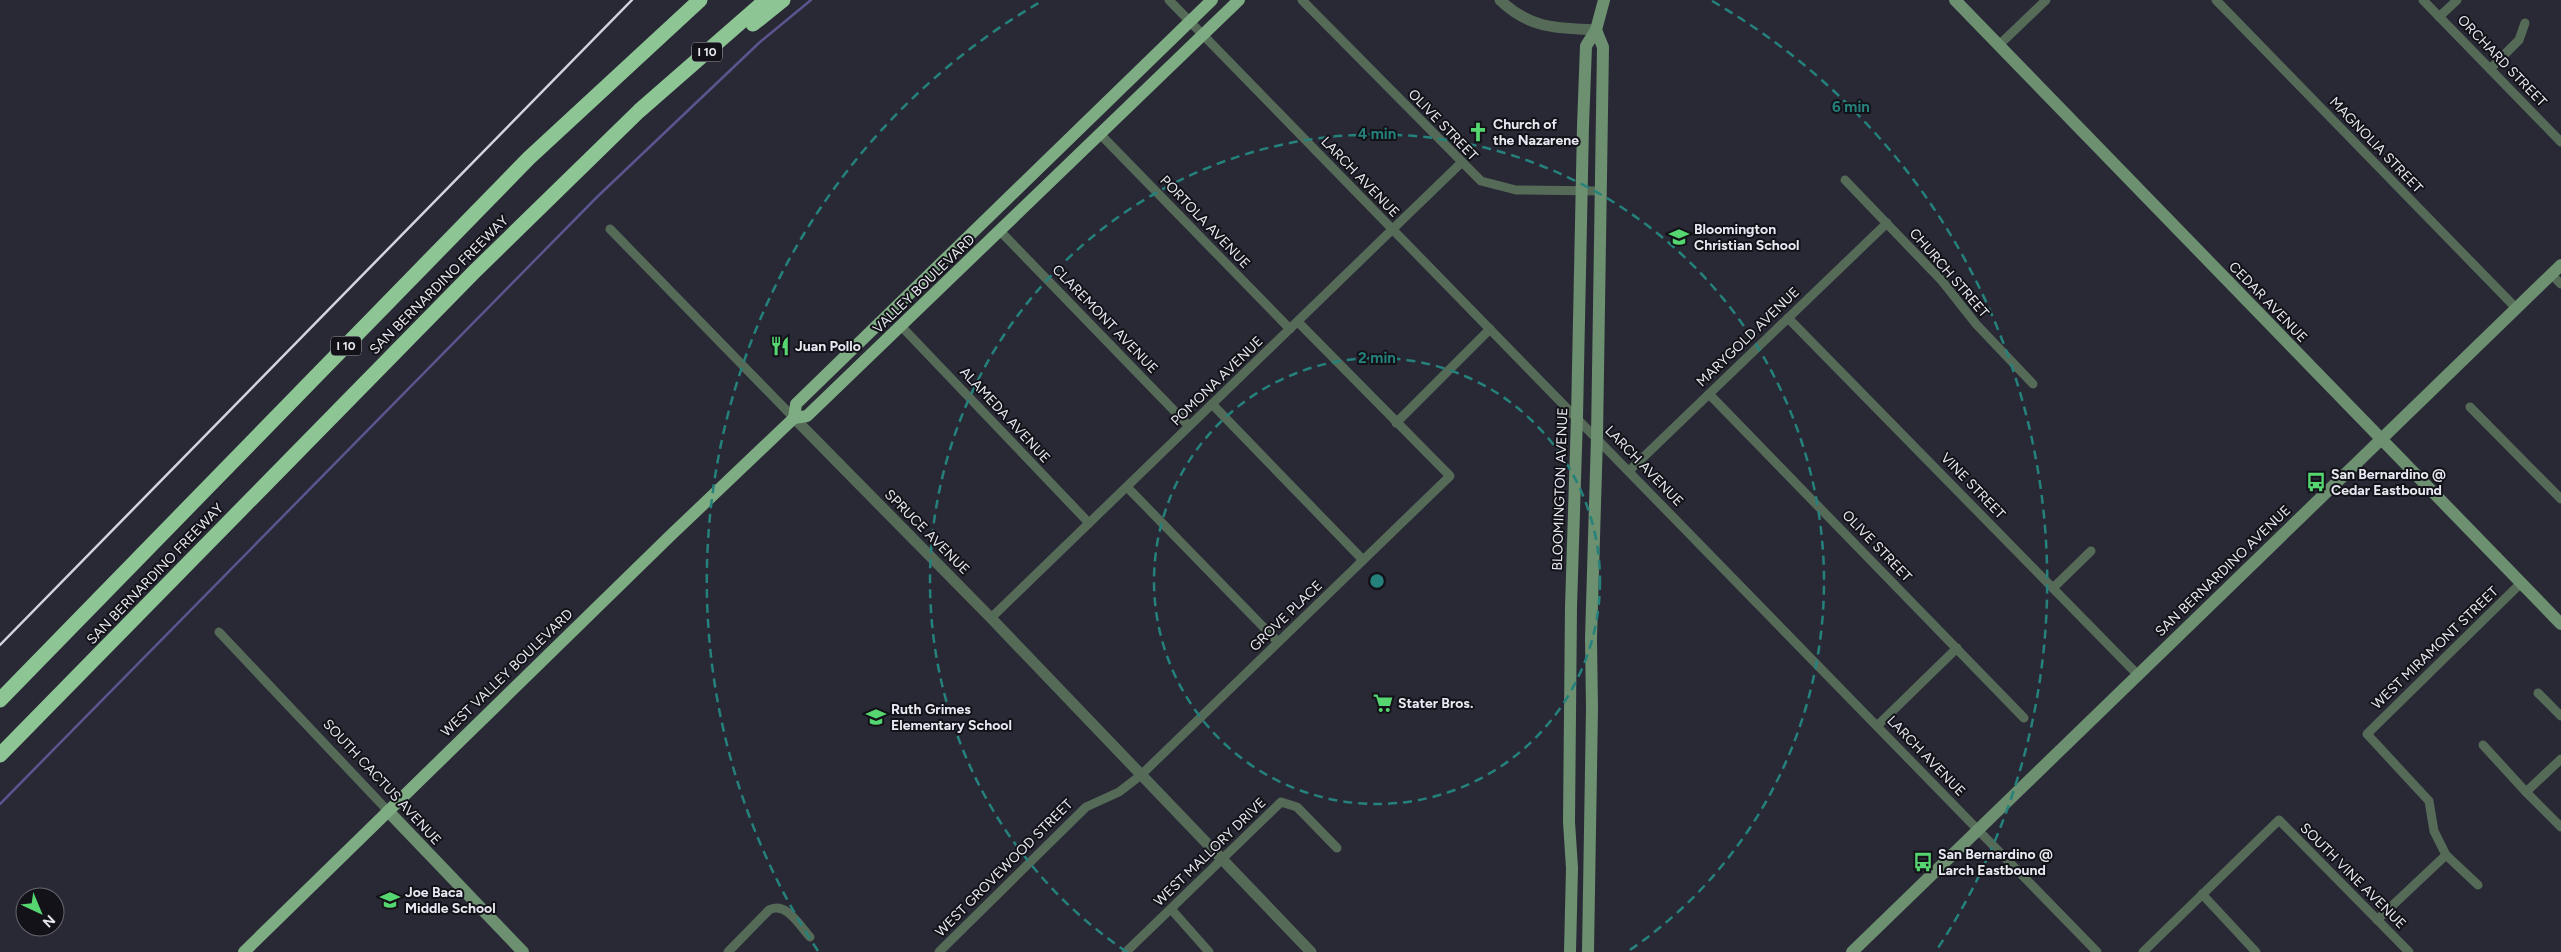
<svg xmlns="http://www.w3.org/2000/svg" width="2561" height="952" font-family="Figtree,sans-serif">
  <rect width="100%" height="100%" fill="#292936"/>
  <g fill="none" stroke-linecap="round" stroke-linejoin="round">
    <path stroke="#59568f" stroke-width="2.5" d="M 0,804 L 597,197 L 760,42 L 811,0"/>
    <g stroke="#556b58" stroke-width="9">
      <path d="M 1169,0 L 2097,952"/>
      <path d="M 1302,0 L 1481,181 L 1516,190 L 1600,191"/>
      <path d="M 2216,0 L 2516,308"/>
      <path d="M 2423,0 L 2561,142"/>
      <path d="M 2439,17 L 2457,0"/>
      <path d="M 1998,46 L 2046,0"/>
      <path d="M 2490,69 L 2519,40 L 2525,23"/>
      <path d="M 1100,134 L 1290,329"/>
      <path d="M 1845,180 L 1942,281 L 1976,324 L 2033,384"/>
      <path d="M 610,229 L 794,418"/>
      <path d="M 1000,231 L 1189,426"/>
      <path d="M 2551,274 L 2561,284"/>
      <path d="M 1788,318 L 2137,674"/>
      <path d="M 901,326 L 1089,523"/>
      <path d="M 1709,394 L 2024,718"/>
      <path d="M 1212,404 L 1363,560"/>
      <path d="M 2470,407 L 2561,499"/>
      <path d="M 1396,423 L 1490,329"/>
      <path d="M 1629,471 L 1887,223"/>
      <path d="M 1127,487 L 1278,642"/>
      <path d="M 2053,588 L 2091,551"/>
      <path d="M 991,618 L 1461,163"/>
      <path d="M 219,632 L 388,811"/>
      <path d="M 2538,693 L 2561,716"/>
      <path d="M 1877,726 L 1957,648"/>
      <path d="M 2483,745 L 2526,792"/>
      <path d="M 2561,759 L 2526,792 L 2561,827"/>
      <path d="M 2478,885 L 2446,855 L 2434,831 L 2429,801 L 2367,734 L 2522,582"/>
      <path d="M 2202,894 L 2256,952"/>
      <path d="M 1171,909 L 1209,952"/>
      <path d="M 2377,920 L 2446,855"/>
      <path d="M 728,952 L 769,910 C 786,901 799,925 810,937"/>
      <path d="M 939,952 L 1086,807 L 1119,792 L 1141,775 L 1450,476 L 1298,322"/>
      <path d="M 1126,952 L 1281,802 L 1297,807 L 1337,848"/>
      <path d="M 2143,952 L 2279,820 L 2409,952"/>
    </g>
    <g stroke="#556b58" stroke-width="11">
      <path d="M 1500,0 C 1530,29 1557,28 1596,30"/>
      <path d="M 794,418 L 991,618 L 1311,952"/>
    </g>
    <g stroke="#6c9070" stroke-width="12">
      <path d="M 1955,0 L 2561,624"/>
      <path d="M 388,811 L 523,952"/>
      <path d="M 1570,952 L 1572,868 L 1569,822 L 1571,607 L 1577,417 L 1583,126 L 1586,46 L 1596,30 L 1604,0"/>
      <path d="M 1588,952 L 1592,708 L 1591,639 L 1597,437 L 1603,47 L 1596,30"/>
      <path d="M 1852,952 L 2561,265"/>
    </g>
    <g stroke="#7eac83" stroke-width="12">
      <path d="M 794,418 L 807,416 L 1239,0"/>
      <path d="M 794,418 L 796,404 L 1212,0"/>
      <path d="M 244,952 L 670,536 L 794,418"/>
    </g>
    <g stroke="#8ec594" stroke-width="15">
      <path d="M 753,24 L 783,0"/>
      <path d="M 0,700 L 529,158 L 700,0"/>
      <path d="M 0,755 L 474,272 L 639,111 L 766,0"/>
    </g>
    <path stroke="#d3d4dd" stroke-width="2.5" d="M 0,645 L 632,0"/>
  </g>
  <g fill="none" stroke="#25817b" stroke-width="2.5" stroke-dasharray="9 6">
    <circle cx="1377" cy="581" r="223"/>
    <path d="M1127 952A447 447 0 1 1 1627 952"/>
    <path d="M818 951A670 670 0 0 1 1042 1M1712 1A670 670 0 0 1 1936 951"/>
  </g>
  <defs>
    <symbol id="church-bare" viewBox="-9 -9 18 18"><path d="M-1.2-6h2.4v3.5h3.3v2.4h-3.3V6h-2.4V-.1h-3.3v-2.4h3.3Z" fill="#56d671" stroke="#121218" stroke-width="2.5" paint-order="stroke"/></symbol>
    <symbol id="school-bare" viewBox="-9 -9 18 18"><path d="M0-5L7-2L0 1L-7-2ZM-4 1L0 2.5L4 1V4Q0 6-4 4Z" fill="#56d671" stroke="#121218" stroke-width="2.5" paint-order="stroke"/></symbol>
    <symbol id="restaurant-bare" viewBox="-9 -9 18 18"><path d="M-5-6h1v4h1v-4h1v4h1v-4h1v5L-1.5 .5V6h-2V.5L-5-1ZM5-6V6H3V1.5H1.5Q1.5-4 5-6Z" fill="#56d671" stroke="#121218" stroke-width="2.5" paint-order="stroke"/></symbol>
    <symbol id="bus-bare" viewBox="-9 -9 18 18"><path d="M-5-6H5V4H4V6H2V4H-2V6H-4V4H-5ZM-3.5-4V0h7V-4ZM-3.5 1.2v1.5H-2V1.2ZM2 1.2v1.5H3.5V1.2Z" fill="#56d671" stroke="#121218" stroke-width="2.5" paint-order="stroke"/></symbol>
    <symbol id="supermarket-bare" viewBox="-9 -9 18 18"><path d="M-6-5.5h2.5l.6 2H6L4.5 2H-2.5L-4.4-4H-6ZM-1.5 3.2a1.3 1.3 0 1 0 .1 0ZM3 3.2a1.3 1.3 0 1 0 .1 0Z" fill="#56d671" stroke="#121218" stroke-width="2.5" paint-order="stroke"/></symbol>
  </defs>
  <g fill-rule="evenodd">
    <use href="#church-bare" x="1464" y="118" width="28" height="28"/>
    <use href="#school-bare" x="1665" y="223" width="28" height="28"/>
    <use href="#restaurant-bare" x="766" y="332" width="28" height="28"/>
    <use href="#bus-bare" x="2302" y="468" width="28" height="28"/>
    <use href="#supermarket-bare" x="1369" y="689" width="28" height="28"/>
    <use href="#school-bare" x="862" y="703" width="28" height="28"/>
    <use href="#bus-bare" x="1909" y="848" width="28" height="28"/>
    <use href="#school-bare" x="376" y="886" width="28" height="28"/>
  </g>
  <g text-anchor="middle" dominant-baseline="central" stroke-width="4" stroke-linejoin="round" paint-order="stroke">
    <g fill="#121218" stroke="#a7a8b0" stroke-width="1">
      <rect x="692" y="42.5" width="30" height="19" rx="4"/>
      <rect x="331" y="336.5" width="30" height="19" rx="4"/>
    </g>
    <g font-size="12" font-weight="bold" fill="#e7e8f1">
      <text x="707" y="52">I 10</text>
      <text x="346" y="346">I 10</text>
    </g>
    <g font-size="14" fill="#e7e8f1" stroke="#121218">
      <text transform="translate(2502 61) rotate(46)">ORCHARD STREET</text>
      <text transform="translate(1443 125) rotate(46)">OLIVE STREET</text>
      <text transform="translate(2376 145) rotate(46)">MAGNOLIA STREET</text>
      <text transform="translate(1360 177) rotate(46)">LARCH AVENUE</text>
      <text transform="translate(1205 222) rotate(46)">PORTOLA AVENUE</text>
      <text transform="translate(1949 273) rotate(49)">CHURCH STREET</text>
      <text transform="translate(924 284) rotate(-44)">VALLEY BOULEVARD</text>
      <text transform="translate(439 285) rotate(-45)">SAN BERNARDINO FREEWAY</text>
      <text transform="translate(2268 302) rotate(46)">CEDAR AVENUE</text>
      <text transform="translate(1105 319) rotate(46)">CLAREMONT AVENUE</text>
      <text transform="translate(1748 337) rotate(-44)">MARYGOLD AVENUE</text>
      <text transform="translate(1217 381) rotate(-44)">POMONA AVENUE</text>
      <text transform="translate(1005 415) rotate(47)">ALAMEDA AVENUE</text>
      <text transform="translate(1644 466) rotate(46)">LARCH AVENUE</text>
      <text transform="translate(1973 486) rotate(46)">VINE STREET</text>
      <text transform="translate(1560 489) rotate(-88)">BLOOMINGTON AVENUE</text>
      <text transform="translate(927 532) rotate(45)">SPRUCE AVENUE</text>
      <text transform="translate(1877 546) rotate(46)">OLIVE STREET</text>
      <text transform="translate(2223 571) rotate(-44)">SAN BERNARDINO AVENUE</text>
      <text transform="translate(155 574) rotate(-46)">SAN BERNARDINO FREEWAY</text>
      <text transform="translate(1286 616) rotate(-44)">GROVE PLACE</text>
      <text transform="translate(2435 648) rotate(-44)">WEST MIRAMONT STREET</text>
      <text transform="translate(507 673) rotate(-44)">WEST VALLEY BOULEVARD</text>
      <text transform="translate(1926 756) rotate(46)">LARCH AVENUE</text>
      <text transform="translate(382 782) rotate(47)">SOUTH CACTUS AVENUE</text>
      <text transform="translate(1210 852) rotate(-44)">WEST MALLORY DRIVE</text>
      <text transform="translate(1004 868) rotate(-45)">WEST GROVEWOOD STREET</text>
      <text transform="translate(2353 876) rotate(45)">SOUTH VINE AVENUE</text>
    </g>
    <g font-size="14" font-weight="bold" fill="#e7e8f1" stroke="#121218" text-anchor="start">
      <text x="1493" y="124">Church of<tspan x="1493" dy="16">the Nazarene</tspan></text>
      <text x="1694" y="229">Bloomington<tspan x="1694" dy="16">Christian School</tspan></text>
      <text x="795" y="346">Juan Pollo</text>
      <text x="2331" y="474">San Bernardino @<tspan x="2331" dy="16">Cedar Eastbound</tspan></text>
      <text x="1398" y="703">Stater Bros.</text>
      <text x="891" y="709">Ruth Grimes<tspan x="891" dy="16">Elementary School</tspan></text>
      <text x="1938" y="854">San Bernardino @<tspan x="1938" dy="16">Larch Eastbound</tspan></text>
      <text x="405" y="892">Joe Baca<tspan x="405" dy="16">Middle School</tspan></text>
    </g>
  </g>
  <circle cx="1377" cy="581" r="8" fill="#25817b" stroke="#121218" stroke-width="2.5"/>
  <g font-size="15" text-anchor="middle" font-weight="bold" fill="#25817b" stroke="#121218" stroke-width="4" stroke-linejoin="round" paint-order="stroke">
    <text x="1851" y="112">6 min</text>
    <text x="1377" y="139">4 min</text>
    <text x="1377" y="363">2 min</text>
  </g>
  <g transform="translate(40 912) rotate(136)"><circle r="24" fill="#121218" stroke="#67686f"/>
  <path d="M0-4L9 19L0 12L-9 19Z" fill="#56d671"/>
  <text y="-8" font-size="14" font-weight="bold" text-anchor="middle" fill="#e7e8f1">N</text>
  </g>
</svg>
